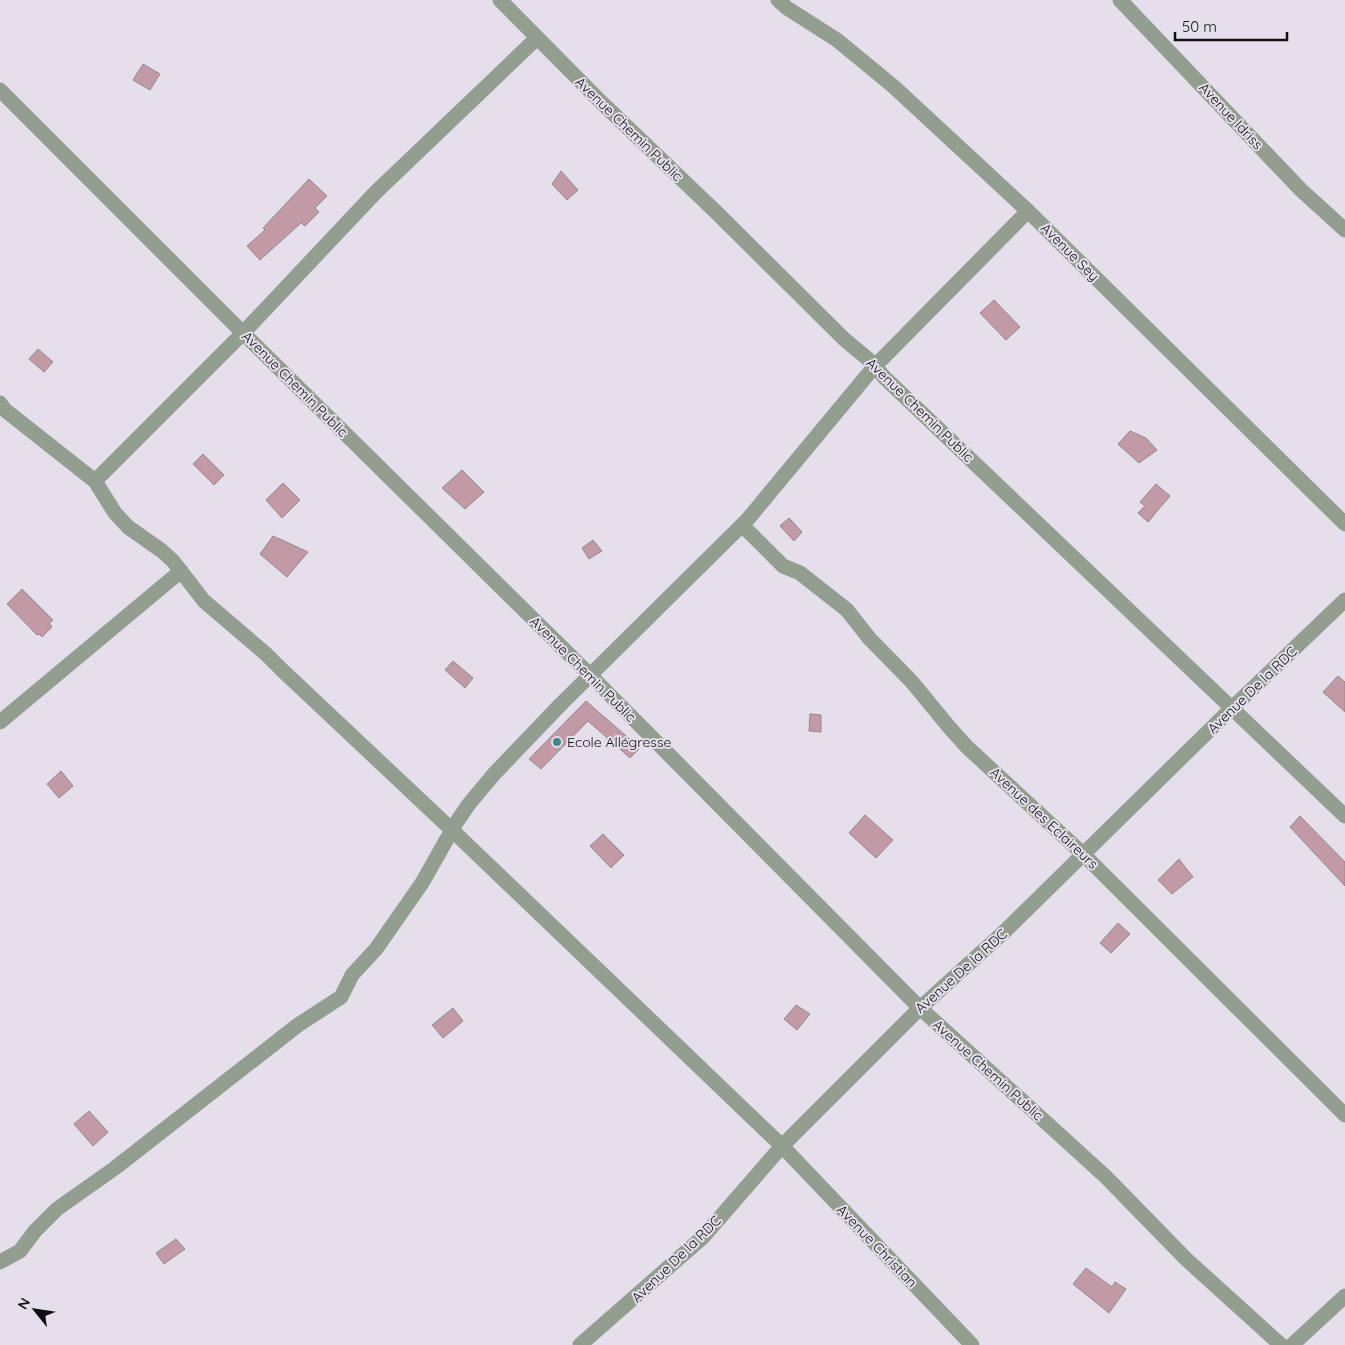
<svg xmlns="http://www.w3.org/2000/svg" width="1345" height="1345" font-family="Quicksand,sans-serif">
  <rect width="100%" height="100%" fill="#e5dfeb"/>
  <g fill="#c19aa5" stroke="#95888c">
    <path d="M 143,64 L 160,74 L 150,90 L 133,80 Z"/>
    <path d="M 561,171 L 578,190 L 567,200 L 552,184 Z"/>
    <path d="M 309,179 L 327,196 L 315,208 L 319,212 L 305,226 L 301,223 L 260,260 L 247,246 L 265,230 L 263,228 Z"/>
    <path d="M 994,300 L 1020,327 L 1006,340 L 980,313 Z"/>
    <path d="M 38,349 L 53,362 L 44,372 L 29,359 Z"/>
    <path d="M 1130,431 L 1146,438 L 1157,450 L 1139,463 L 1118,444 Z"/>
    <path d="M 203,454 L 224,475 L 214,485 L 193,464 Z"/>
    <path d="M 462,470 L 484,492 L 465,509 L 442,488 Z"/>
    <path d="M 283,483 L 300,500 L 282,518 L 266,500 Z"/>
    <path d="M 1156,484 L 1170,496 L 1148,522 L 1138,513 L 1145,506 L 1140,502 Z"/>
    <path d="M 789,518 L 802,532 L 794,541 L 780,526 Z"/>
    <path d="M 273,536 L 308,552 L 287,577 L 260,554 Z"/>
    <path d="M 593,540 L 602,551 L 589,559 L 582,548 Z"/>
    <path d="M 22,589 L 53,620 L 49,623 L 52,627 L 42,637 L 39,634 L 37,635 L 7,604 Z"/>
    <path d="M 453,661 L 473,678 L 465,688 L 445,670 Z"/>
    <path d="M 1338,676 L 1345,682 L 1345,712 L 1323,692 Z"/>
    <path d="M 586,701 L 640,748 L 630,758 L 588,721 L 541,769 L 529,759 Z"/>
    <path d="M 810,714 L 821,715 L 821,732 L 809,731 Z"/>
    <path d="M 61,771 L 73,786 L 59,798 L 47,784 Z"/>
    <path d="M 865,815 L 893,840 L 876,858 L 849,833 Z"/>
    <path d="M 1300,816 L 1345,862 L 1345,886 L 1290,827 Z"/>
    <path d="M 603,834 L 624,855 L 611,868 L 590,846 Z"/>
    <path d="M 1179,859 L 1193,877 L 1172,894 L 1158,880 Z"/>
    <path d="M 1118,923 L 1130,934 L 1111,953 L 1100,943 Z"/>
    <path d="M 796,1005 L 810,1014 L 797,1030 L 784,1019 Z"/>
    <path d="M 453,1008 L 463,1021 L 443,1038 L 432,1025 Z"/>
    <path d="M 89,1111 L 108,1132 L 93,1146 L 74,1124 Z"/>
    <path d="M 176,1239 L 185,1249 L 164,1264 L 156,1253 Z"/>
    <path d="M 1086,1268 L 1112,1287 L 1115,1282 L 1126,1289 L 1109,1313 L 1073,1284 Z"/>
  </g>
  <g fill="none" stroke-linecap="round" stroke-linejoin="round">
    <g stroke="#939e91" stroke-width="15">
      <path d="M 500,0 L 600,101 L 717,213 L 844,339 L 868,359 L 885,378 L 1345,816"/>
      <path d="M 778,0 L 787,8 L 837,40 L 893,86 L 1028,211 L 1345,524"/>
      <path d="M 1120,0 L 1301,190 L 1345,230"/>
      <path d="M 0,90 L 243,333 L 591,676 L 920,1008 L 1106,1177 L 1186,1259 L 1281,1345"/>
      <path d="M 0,403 L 5,410 L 95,481 L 115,513 L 128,527 L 162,551 L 173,561 L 204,601 L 266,654 L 282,670 L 452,830 L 782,1146 L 972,1345"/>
      <path d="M 95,481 L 243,333 L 376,192 L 537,38"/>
      <path d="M 742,525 L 783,566 L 800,573 L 847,610 L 869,638 L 912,682 L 949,727 L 967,747 L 1083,854 L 1345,1115"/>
      <path d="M 0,722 L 181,571"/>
      <path d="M 0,1262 L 20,1251 L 35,1231 L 57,1209 L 115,1168 L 298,1025 L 341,997 L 352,975 L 376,949 L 422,883 L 456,823 L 469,804 L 494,774 L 561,704 L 748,519 L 874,367 L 1028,211"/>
      <path d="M 580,1345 L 703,1237 L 782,1146 L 920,1008 L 1005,931 L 1231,709 L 1345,600"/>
      <path d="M 1292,1345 L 1345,1296"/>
    </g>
  </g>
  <circle fill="#3f878a" stroke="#e5dfeb" stroke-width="2" cx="557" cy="742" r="5"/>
  <g text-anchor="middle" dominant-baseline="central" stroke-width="4" stroke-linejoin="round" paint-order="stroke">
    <g font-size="14" fill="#100e12" stroke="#e5dfeb">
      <text transform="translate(1231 116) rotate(47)">Avenue Idriss</text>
      <text transform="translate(629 129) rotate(44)">Avenue Chemin Public</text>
      <text transform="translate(1070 252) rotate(45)">Avenue Sey</text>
      <text transform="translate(295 384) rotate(45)">Avenue Chemin Public</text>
      <text transform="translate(920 410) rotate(44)">Avenue Chemin Public</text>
      <text transform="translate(583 669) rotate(45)">Avenue Chemin Public</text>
      <text transform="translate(1252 690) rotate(-44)">Avenue De la RDC</text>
      <text transform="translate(1044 818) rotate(43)">Avenue des Eclaireurs</text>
      <text transform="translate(961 971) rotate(-42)">Avenue De la RDC</text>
      <text transform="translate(988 1070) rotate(42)">Avenue Chemin Public</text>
      <text transform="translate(877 1246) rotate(46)">Avenue Christian</text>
      <text transform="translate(676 1259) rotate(-44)">Avenue De la RDC</text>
    </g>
    <g font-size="14" fill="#100e12" stroke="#e5dfeb" text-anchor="start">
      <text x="567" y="742">Ecole Allégresse</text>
    </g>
  </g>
  <g transform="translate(35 1310) rotate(300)" stroke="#e5dfeb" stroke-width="4" paint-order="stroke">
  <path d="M0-4L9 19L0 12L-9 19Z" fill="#100e12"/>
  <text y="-8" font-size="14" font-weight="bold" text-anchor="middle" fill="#100e12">N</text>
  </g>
  <path d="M1175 32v8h112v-8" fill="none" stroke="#100e12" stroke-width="2.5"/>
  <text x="1182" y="32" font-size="15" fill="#100e12" stroke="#e5dfeb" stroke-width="4" paint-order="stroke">50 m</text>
</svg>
